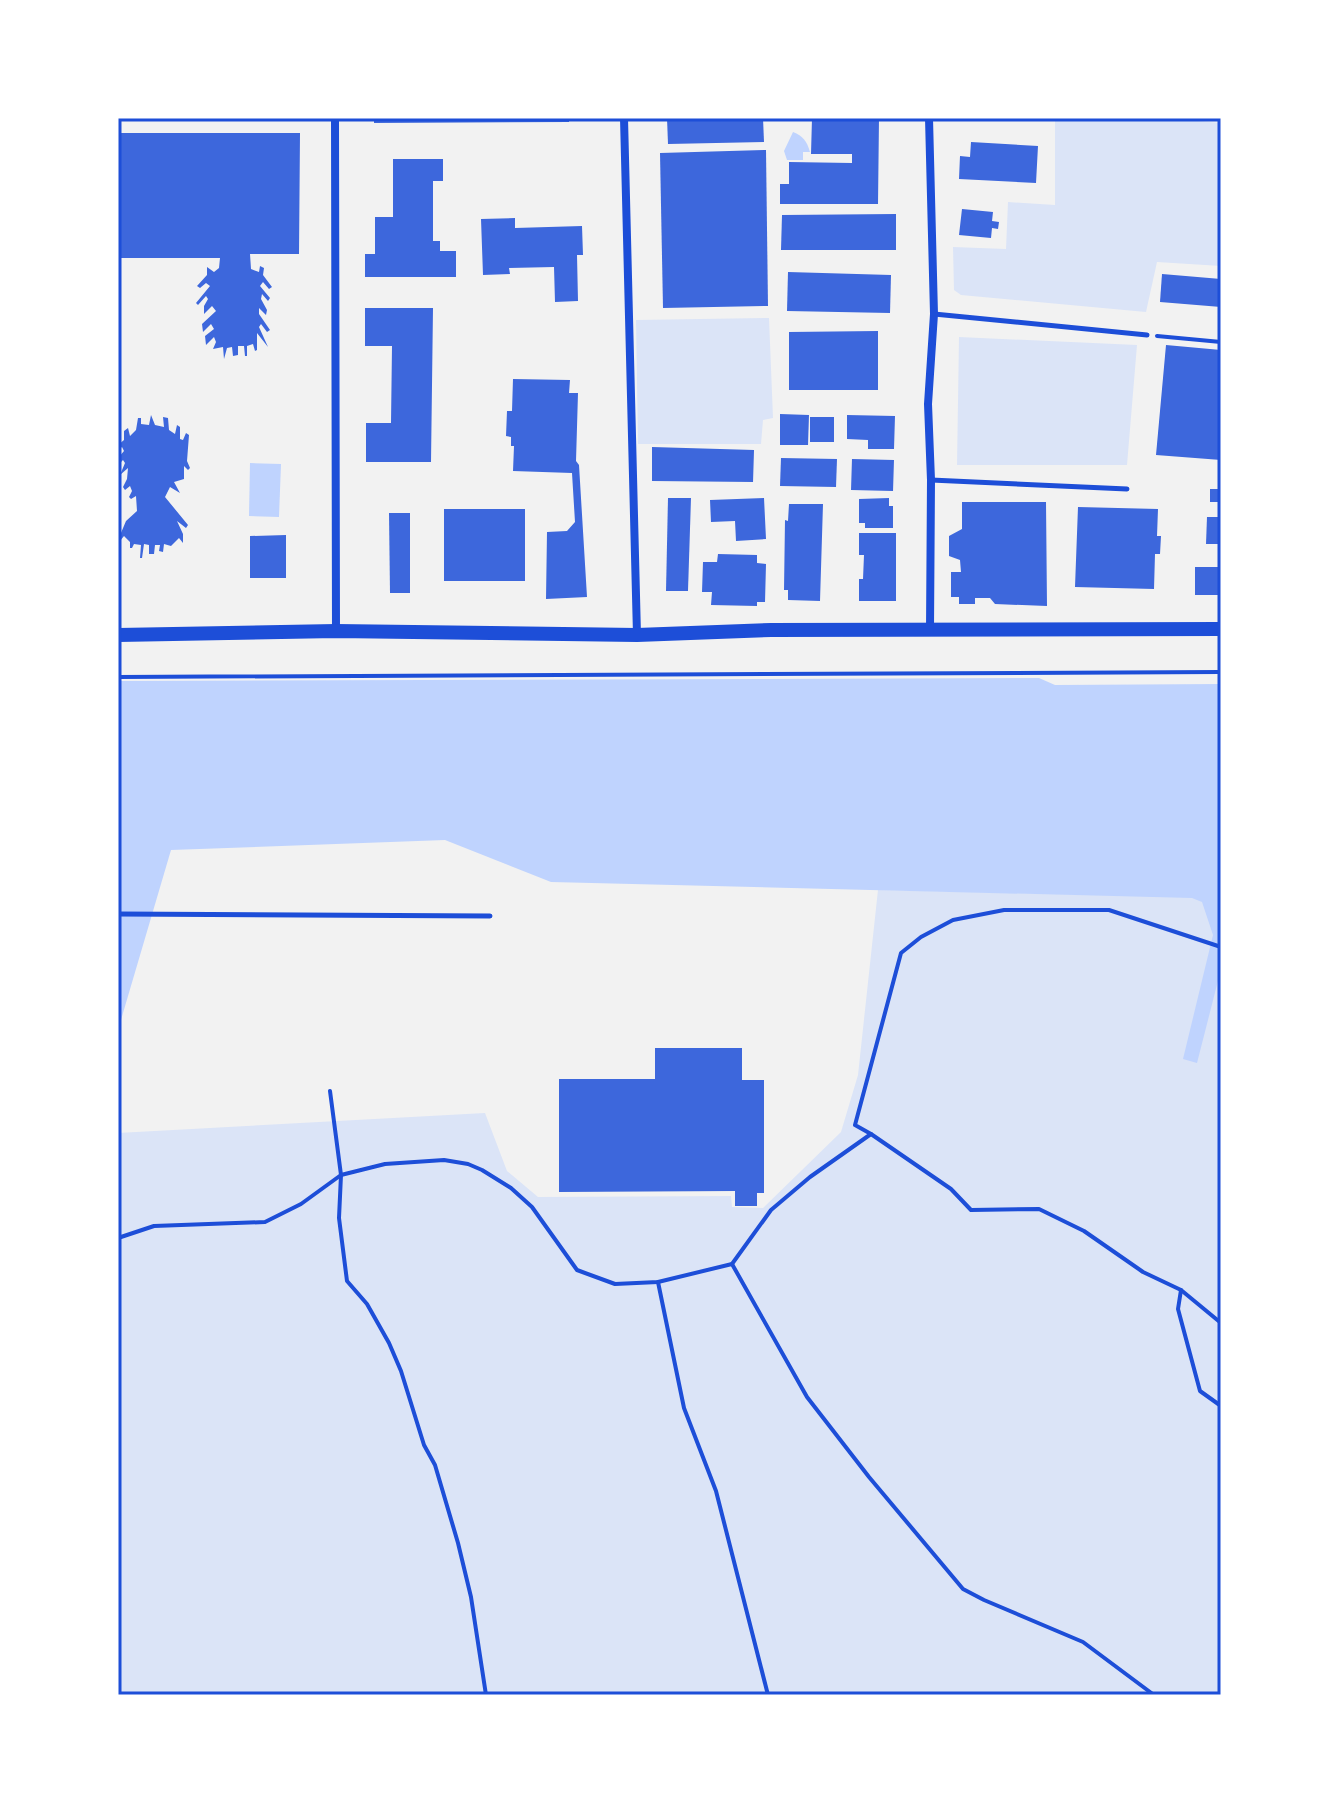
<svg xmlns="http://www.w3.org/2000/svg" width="1339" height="1813" font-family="'Asap Condensed',sans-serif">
  <rect width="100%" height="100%" fill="#f2f2f2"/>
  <g fill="#dbe4f7">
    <path d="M 1055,118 L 1162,118 L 1221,123 L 1221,266 L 1157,262 L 1146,312 L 961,295 L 954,290 L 953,247 L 1006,249 L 1008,202 L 1055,205 Z"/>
    <path d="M 769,318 L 773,418 L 763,420 L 761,444 L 638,444 L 636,320 Z"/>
    <path d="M 959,337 L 1137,345 L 1127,465 L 957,465 Z"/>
    <path d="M 878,890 L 1192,897 L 1221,910 L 1221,1695 L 118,1695 L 118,1133 L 485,1113 L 507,1171 L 538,1197 L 731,1196 L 732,1207 L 763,1208 L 841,1132 L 858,1075 Z"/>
  </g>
  <g fill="#bfd3fe">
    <path d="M 793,132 C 803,136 807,141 810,152 L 803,152 L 803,160 L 787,160 L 784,151 Z"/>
    <path d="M 250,463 L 281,464 L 279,517 L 249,516 Z"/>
    <path d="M 1039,678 L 1055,685 L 1221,684 L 1221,969 L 1197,1063 L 1183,1059 L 1213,935 L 1202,902 L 1192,898 L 551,882 L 445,840 L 171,850 L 118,1030 L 118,681 Z"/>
  </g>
  <g fill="#3d67dc">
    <path d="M 374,118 L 569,118 L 569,122 L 374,123 Z"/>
    <path d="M 667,118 L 763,118 L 764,142 L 668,144 Z"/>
    <path d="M 812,118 L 879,118 L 878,204 L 780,204 L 780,184 L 789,184 L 789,162 L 852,163 L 852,154 L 811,154 Z"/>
    <path d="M 118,133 L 300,133 L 299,254 L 250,254 L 251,269 L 259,272 L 260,266 L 264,268 L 263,275 L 272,287 L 269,289 L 263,282 L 260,286 L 270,298 L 268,301 L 262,294 L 261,299 L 267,310 L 266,315 L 259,308 L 259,314 L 270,330 L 267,332 L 261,324 L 259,327 L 268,347 L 257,333 L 257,350 L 255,351 L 253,344 L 247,346 L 247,356 L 245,356 L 244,346 L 238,346 L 238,355 L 233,356 L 232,347 L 227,348 L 224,359 L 223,347 L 213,349 L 216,342 L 214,337 L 206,345 L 205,336 L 214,329 L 211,324 L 203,332 L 202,324 L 216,311 L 212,306 L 204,314 L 204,306 L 208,299 L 206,296 L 198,305 L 196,303 L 210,286 L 206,283 L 200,288 L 197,286 L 207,275 L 207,267 L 214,272 L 219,268 L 220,258 L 118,258 Z"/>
    <path d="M 971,142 L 1038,146 L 1036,183 L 959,179 L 960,156 L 970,157 Z"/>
    <path d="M 766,150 L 768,306 L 663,308 L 660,153 Z"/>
    <path d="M 393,159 L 443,159 L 443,181 L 433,181 L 433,241 L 440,241 L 440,251 L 456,251 L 456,277 L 365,277 L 365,254 L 375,254 L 375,217 L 393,217 Z"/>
    <path d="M 962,209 L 993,212 L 992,221 L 999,222 L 998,229 L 992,228 L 991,238 L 959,235 Z"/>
    <path d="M 896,214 L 896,250 L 781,250 L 782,215 Z"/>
    <path d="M 515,218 L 515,228 L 582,226 L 583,255 L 577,255 L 578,301 L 555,302 L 554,267 L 509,268 L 510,274 L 483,275 L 481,219 Z"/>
    <path d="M 788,272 L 891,275 L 890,313 L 787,311 Z"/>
    <path d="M 1162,274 L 1221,279 L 1221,307 L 1160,302 Z"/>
    <path d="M 365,308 L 433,308 L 431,462 L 366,462 L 366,423 L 391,423 L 392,346 L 365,346 Z"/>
    <path d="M 878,331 L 878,390 L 789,390 L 789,332 Z"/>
    <path d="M 1166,345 L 1221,350 L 1221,460 L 1156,455 Z"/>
    <path d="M 513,379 L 570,380 L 569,393 L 578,393 L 576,461 L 579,465 L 587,597 L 546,599 L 547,532 L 567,531 L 575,522 L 572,473 L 513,471 L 514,446 L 511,446 L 511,437 L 506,436 L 507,411 L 512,411 Z"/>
    <path d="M 780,414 L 809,415 L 808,445 L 780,445 Z"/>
    <path d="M 151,415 L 155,425 L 164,427 L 163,417 L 168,418 L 169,430 L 175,434 L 177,425 L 180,427 L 180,439 L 183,440 L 186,433 L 189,435 L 187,461 L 190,468 L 188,470 L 184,466 L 184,479 L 174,482 L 180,493 L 170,487 L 165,497 L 188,525 L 186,528 L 177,521 L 183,534 L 183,543 L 179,538 L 171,546 L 164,544 L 163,552 L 159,551 L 160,545 L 155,545 L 154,554 L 149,554 L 149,545 L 144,544 L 142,558 L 140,558 L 141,545 L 134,544 L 132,548 L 130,548 L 130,542 L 124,536 L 120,541 L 118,540 L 126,521 L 137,511 L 136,496 L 131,499 L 129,497 L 132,491 L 130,486 L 125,490 L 123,487 L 127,479 L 128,468 L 120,475 L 125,463 L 123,460 L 118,465 L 118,458 L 124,451 L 122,447 L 118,450 L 118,445 L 124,440 L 124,431 L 128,428 L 130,436 L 136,430 L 138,418 L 141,418 L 141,424 L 149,425 Z"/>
    <path d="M 847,415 L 895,416 L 894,449 L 868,449 L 868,440 L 847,439 Z"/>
    <rect x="810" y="417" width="24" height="25"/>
    <path d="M 652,447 L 754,450 L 753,482 L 652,481 Z"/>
    <path d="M 781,458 L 837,459 L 836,487 L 780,486 Z"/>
    <path d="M 852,459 L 894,460 L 893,491 L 851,490 Z"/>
    <rect x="1210" y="489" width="11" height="13"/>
    <path d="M 668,498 L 691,498 L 688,591 L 666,591 Z"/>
    <path d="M 764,498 L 766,539 L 736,541 L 735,521 L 711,522 L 710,500 Z"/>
    <path d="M 889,498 L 889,506 L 893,506 L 893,528 L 865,528 L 865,523 L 859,523 L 859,499 Z"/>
    <path d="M 962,502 L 1046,502 L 1047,606 L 995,604 L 990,598 L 975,598 L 975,604 L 959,604 L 959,597 L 951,597 L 951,572 L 961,572 L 960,560 L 949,556 L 949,536 L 962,529 Z"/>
    <path d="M 789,504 L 823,504 L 820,601 L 788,600 L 788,590 L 784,590 L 785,520 L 788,521 Z"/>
    <path d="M 1078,507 L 1158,509 L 1157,536 L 1161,536 L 1160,554 L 1155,554 L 1154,589 L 1075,587 Z"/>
    <rect x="444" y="509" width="81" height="72"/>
    <path d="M 389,513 L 410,513 L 410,593 L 390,593 Z"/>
    <path d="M 1207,517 L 1221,517 L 1221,544 L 1206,544 Z"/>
    <path d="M 859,533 L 896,533 L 896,601 L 859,601 L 859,579 L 863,579 L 864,555 L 859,555 Z"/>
    <path d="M 286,535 L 286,578 L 250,578 L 250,536 Z"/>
    <path d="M 718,554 L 757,555 L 757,563 L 766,564 L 765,602 L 757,602 L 757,606 L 711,605 L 712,592 L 702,592 L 703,562 L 717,562 Z"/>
    <rect x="1195" y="567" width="26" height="28"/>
    <path d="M 655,1048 L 742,1048 L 742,1080 L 764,1080 L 764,1193 L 757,1193 L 757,1206 L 735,1206 L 735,1191 L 559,1192 L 559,1079 L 655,1079 Z"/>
  </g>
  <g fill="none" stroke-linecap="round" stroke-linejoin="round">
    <g stroke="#1d4ed8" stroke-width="4">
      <path d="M 1157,336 L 1221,342"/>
      <path d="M 118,677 L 1221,672"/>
      <path d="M 330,1091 L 341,1175 L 339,1218 L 347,1281 L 367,1304 L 389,1343 L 401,1371 L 424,1445 L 435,1465 L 458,1543 L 471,1597 L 486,1695"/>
      <path d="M 871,1134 L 855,1125 L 901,953 L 921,937 L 953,920 L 1004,910 L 1109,910 L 1221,947"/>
      <path d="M 118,1238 L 154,1226 L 265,1222 L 301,1204 L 341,1175 L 385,1164 L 444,1160 L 468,1164 L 482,1170 L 511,1188 L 532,1207 L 577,1270 L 615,1284 L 658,1282 L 732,1264 L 771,1210 L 810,1177 L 871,1134 L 951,1189 L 971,1210 L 1039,1209 L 1084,1231 L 1143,1272 L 1181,1290 L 1221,1323"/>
      <path d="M 732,1264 L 807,1397 L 869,1477 L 963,1589 L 984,1600 L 1083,1642 L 1154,1695"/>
      <path d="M 658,1282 L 684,1408 L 716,1491 L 768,1695"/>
      <path d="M 1181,1290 L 1178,1309 L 1200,1391 L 1221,1406"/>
    </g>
    <g stroke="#1d4ed8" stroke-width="5">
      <path d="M 934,314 L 1147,335"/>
      <path d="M 931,480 L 1127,489"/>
      <path d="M 118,914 L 490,916"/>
    </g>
    <g stroke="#1d4ed8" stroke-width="8">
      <path d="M 335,118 L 336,631"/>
      <path d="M 624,118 L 637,635"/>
      <path d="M 929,118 L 934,314 L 928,404 L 931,480 L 930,630"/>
    </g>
    <path stroke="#1d4ed8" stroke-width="14" d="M 118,635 L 336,631 L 637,635 L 771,630 L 1221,629"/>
  </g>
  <rect width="1339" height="1813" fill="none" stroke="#ffffff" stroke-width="240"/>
  <rect x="120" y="120" width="1099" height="1573" fill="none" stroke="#1d4ed8" stroke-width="3"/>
</svg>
